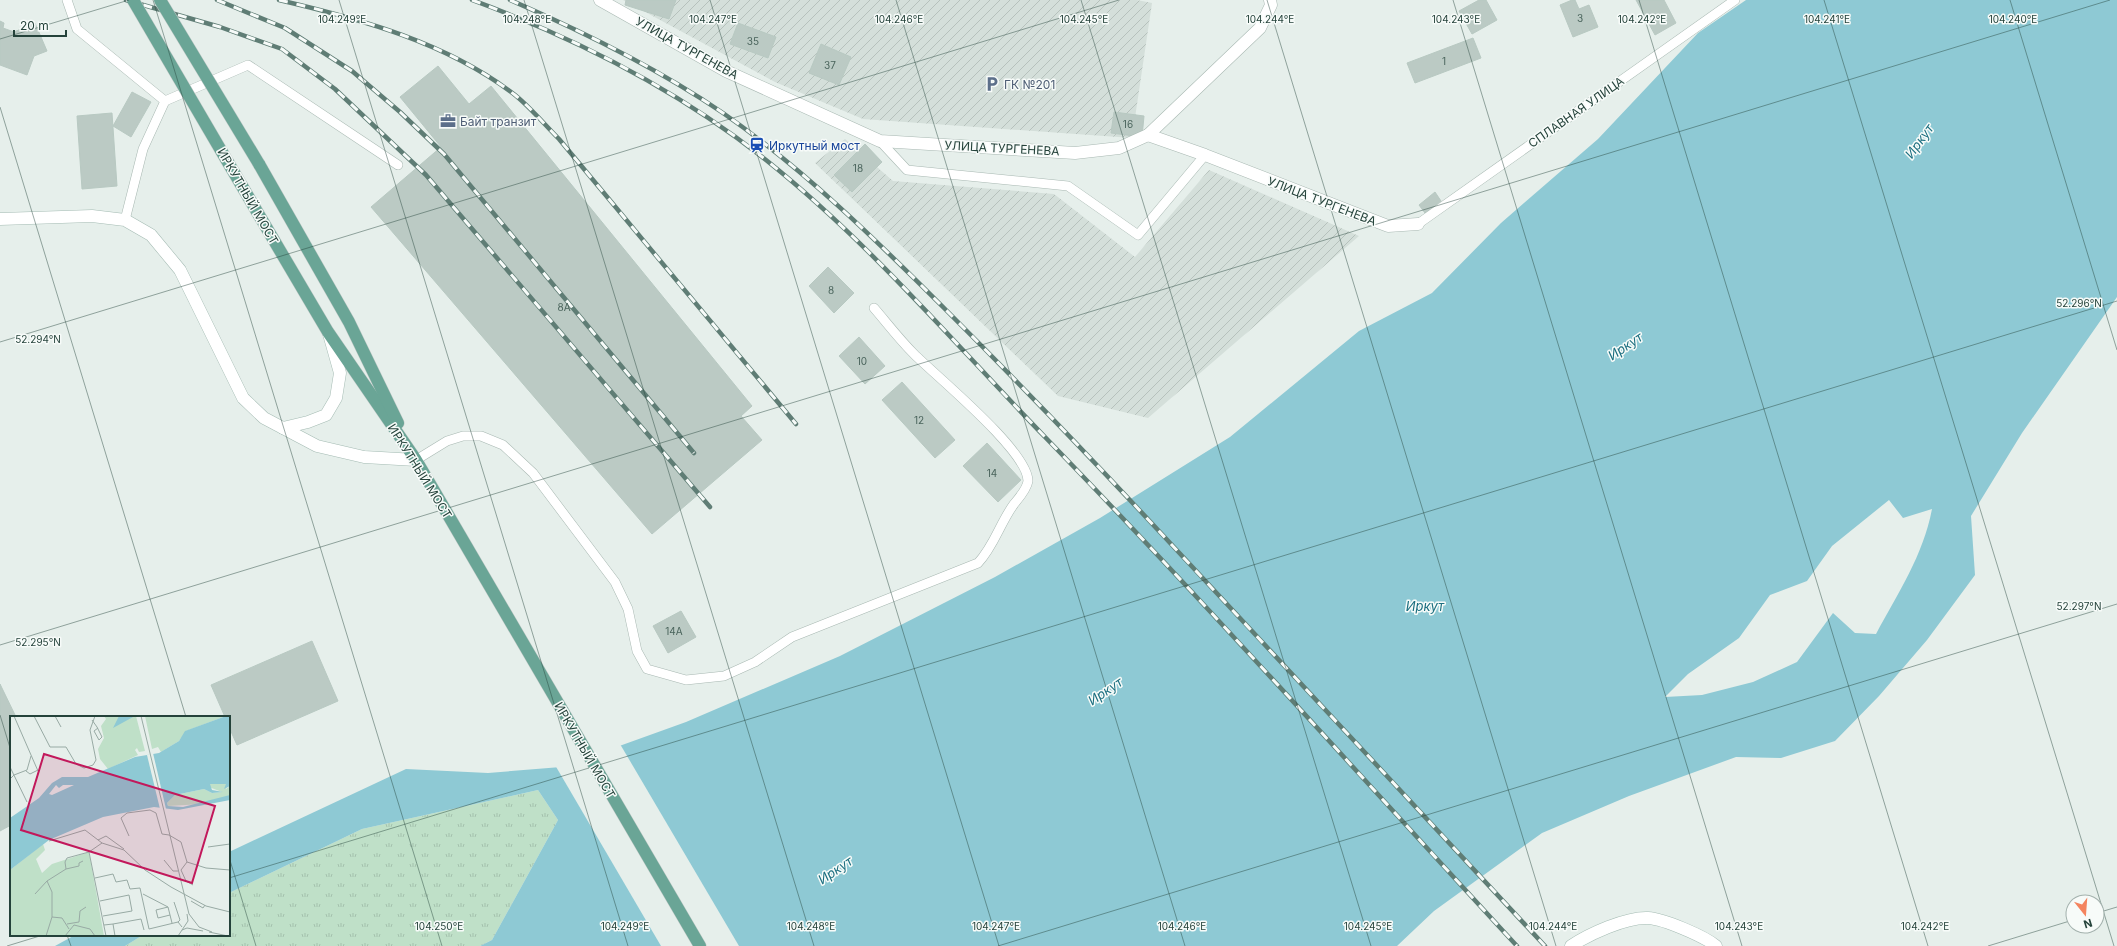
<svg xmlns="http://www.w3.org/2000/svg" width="2117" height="946" font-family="Inter,sans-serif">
  <defs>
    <pattern id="industrial-furrows" width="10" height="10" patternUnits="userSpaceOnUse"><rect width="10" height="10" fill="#d4dfda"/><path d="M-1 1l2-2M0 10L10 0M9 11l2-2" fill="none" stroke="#b6c1bc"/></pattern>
    <pattern id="grass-tufts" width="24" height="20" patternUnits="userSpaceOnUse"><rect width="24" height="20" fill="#bfe0c8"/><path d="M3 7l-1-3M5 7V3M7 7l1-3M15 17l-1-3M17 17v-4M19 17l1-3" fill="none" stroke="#a4c1ad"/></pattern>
  </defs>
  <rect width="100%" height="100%" fill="#e6efeb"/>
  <g fill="url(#industrial-furrows)">
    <path d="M 623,0 L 1137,0 L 1152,3 L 1132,138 L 863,119 L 775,82 Z"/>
    <path d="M 845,139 L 893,181 L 1054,194 L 1135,257 L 1209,170 L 1359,236 L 1148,418 L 1058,396 L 815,163 Z"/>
  </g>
  <path fill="url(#grass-tufts)" d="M 538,790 L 558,820 L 492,940 L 480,946 L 125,946 L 143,935 L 229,935 L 229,893 L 362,829 Z"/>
  <g fill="#8ec9d4" fill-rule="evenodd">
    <path d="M 1746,0 L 2117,0 L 2117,297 L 2022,433 L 1971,516 L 1975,575 L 1927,640 L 1879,696 L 1835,741 L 1781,758 L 1736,757 L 1629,796 L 1542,833 L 1434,911 L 1397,946 L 480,946 L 492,940 L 558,820 L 538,790 L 362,829 L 229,893 L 229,852 L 406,769 L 488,773 L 561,767 L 686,722 L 840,656 L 995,577 L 1100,518 L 1230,437 L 1359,331 L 1432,293 L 1501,223 L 1598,139 L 1698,33 ZM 1889,500 L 1903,518 L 1932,509 C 1923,556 1898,593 1876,634 L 1855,633 L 1833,613 L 1797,662 L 1753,682 L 1702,695 L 1665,697 L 1688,674 L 1739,638 L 1770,595 L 1807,581 L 1832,546 Z"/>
    <path d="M 75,935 L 143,935 L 125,946 L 55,946 Z"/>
  </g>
  <path fill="#e6efeb" d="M 620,744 L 739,946 L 661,946 L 555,765 Z"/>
  <g fill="#bbcac4" stroke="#b8c9c2">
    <path d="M 626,0 L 676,0 L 669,19 L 625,5 Z"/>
    <path d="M 1479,0 L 1486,0 L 1497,20 L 1472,34 L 1459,11 Z"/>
    <path d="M 1572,0 L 1575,0 L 1579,9 L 1589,5 L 1598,27 L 1573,37 L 1560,5 Z"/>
    <path d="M 1636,0 L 1664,0 L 1676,23 L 1655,35 Z"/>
    <path d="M 0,21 L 4,23 L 3,28 L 14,32 L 35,23 L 47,51 L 34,56 L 27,75 L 0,65 Z"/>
    <path d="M 738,23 L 776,37 L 768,58 L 730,44 Z"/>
    <path d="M 1473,38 L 1481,58 L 1415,83 L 1407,63 Z"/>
    <path d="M 821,44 L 851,57 L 839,85 L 809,73 Z"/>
    <path d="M 438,66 L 469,104 L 491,86 L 752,406 L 741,416 L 762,440 L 652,534 L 371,207 L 441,147 L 400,97 Z"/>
    <path d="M 132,92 L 151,102 L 131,137 L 113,126 Z"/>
    <path d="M 1114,112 L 1144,116 L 1142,137 L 1111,133 Z"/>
    <path d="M 112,113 L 117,186 L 82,189 L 77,116 Z"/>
    <path d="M 865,144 L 882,162 L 852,192 L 834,175 Z"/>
    <path d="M 1435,192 L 1441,201 L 1425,213 L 1419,205 Z"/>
    <path d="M 828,267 L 854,293 L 834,313 L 809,286 Z"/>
    <path d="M 859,337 L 885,366 L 865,384 L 839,356 Z"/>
    <path d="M 902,382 L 955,440 L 935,458 L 882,400 Z"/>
    <path d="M 987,443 L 1021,480 L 998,502 L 963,466 Z"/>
    <path d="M 681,611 L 696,637 L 668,653 L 653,626 Z"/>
    <path d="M 312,641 L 338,701 L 237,745 L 229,727 L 229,717 L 225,717 L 211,685 Z"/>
    <path d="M 0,684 L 16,717 L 11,717 L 11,825 L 0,831 Z"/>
  </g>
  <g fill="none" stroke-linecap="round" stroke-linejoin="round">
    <defs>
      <g id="lane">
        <path d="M 67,0 L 77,29 L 165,101 L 143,149 L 125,220"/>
        <path d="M 165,101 L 248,65 L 398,165"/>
        <path d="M 880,141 L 907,170 L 1068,186 L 1138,235 L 1205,155"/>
        <path d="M 1418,224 L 1735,0"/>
        <path d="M 416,460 L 447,441 L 463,436 L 481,436 L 503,445 L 533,473 L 615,582 L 628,609 L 637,651 L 647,669 L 686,680 L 724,676 L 755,662 L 792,637 L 978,563 C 994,546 1000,523 1014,504 C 1019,498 1027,489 1028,481 C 1028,451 937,377 914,354 C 899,339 887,323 874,308"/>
      </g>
      <g id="street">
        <path d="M 600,0 L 726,71 L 880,141 L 1075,153 L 1119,148 L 1148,135 L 1260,28 L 1271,5 L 1270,0"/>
        <path d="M 1148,135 L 1205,155 L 1388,226 L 1418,224"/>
      </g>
      <g id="secondary">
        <path d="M 0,219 L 92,216 L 125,220 L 151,235 L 180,270 L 243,398 L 264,418 L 317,446 L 364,457 L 416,460"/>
        <path d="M 283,428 L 308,422 L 326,415 L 336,398 L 340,373 L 329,334"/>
        <path d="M 1571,946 C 1589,934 1626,917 1648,918 C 1664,919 1704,936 1716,946"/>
      </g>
      <g id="primary">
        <path d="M 226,159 L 328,332 L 416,460 L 700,946"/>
        <path d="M 259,164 L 349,322 L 398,423"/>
      </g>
    </defs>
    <use href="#lane" stroke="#a8b8b2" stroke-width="10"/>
    <use href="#street" stroke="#a8b8b2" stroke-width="13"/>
    <use href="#secondary" stroke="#a4bbb3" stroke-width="13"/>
    <use href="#primary" stroke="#c2cac8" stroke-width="13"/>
    <use href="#lane" stroke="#fff" stroke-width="9"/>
    <use href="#street" stroke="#fff" stroke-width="12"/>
    <use href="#secondary" stroke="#fff" stroke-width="12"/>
    <use href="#primary" stroke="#6aa596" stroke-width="12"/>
    <defs>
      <g id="rail">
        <path d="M 126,0 L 220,27 L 282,49 L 335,89 L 426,175 L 710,507"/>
        <path d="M 217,0 L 285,28 L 352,71 L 400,112 L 444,154 L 694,453"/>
        <path d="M 279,0 C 361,19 448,43 515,95 C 531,108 545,125 559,139 L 796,424"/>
        <path d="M 472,0 C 578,39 678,90 766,160 C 869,242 954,343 1045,437 C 1206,603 1360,776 1517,946"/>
        <path d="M 510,0 C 584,32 657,68 723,113 C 805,170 876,240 946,310 C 1018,382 1089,456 1158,530 C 1287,669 1416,807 1545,946"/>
      </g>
    </defs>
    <use href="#rail" stroke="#5f7d75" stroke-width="4.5"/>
    <use href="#rail" stroke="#f7fbf9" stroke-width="3" stroke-dasharray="9" stroke-linecap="butt"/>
    <defs>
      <g id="primary-bridge">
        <path d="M 133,0 L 226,159"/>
        <path d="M 160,0 L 259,164"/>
      </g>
    </defs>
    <use href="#primary-bridge" stroke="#c2cac8" stroke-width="13" stroke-linecap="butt"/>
    <use href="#primary-bridge" stroke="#6aa596" stroke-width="12"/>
  </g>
  <path fill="none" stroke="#24423a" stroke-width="1" stroke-opacity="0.45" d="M 153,0 L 442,946M 339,0 L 628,946M 524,0 L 814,946M 710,0 L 999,946M 896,0 L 1185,946M 1081,0 L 1371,946M 1267,0 L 1556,946M 1453,0 L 1742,946M 1639,0 L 1928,946M 1824,0 L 2114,946M 2010,0 L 2117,350M 0,39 L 129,0M 0,107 L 186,717M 0,342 L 1119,0M 0,645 L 2110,0M 0,715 L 11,751M 229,857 L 256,946M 229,878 L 2117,301M 2097,913 L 2117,907M 67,935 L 71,946M 7,946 L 43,935M 998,946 L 2117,604M 1988,946 L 2073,920"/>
  <defs>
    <symbol id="parking-bare" viewBox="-9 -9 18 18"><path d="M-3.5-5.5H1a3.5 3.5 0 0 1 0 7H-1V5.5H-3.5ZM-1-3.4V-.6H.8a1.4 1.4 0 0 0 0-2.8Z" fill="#5c6f8a" stroke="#f7fbf9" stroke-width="2.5" paint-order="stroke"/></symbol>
    <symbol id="office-bare" viewBox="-9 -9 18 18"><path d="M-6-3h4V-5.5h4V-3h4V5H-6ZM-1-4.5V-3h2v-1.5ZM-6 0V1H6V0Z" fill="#5c6f8a" stroke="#f7fbf9" stroke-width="2.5" paint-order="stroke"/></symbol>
    <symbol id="station-bare" viewBox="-9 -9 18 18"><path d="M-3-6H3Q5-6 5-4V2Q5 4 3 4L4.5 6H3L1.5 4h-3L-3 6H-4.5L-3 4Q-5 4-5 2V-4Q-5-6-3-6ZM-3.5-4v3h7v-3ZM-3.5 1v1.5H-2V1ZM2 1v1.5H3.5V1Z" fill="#1a4fb4" stroke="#f7fbf9" stroke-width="2.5" paint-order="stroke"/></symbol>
  </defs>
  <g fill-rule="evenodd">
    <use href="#parking-bare" x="981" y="73" width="22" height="22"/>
    <use href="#office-bare" x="437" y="110" width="22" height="22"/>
    <use href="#station-bare" x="746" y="134" width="22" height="22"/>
  </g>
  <g text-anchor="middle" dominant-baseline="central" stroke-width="3" stroke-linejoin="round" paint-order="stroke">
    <g font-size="10" fill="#4a645c">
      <text x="1580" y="18">3</text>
      <text x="753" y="41">35</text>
      <text x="1444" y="61">1</text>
      <text x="830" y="65">37</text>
      <text x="1128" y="124">16</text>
      <text x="858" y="168">18</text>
      <text x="831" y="290">8</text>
      <text x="564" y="307">8А</text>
      <text x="862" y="361">10</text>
      <text x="919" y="420">12</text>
      <text x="992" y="473">14</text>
      <text x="674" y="631">14А</text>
    </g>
    <g font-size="12" fill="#24423a" stroke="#f7fbf9">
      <text transform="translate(687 48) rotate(29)">УЛИЦА ТУРГЕНЕВА</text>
      <text transform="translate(1576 112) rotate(-35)">СПЛАВНАЯ УЛИЦА</text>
      <text transform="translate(1002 148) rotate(3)">УЛИЦА ТУРГЕНЕВА</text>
      <text transform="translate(248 196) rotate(60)">ИРКУТНЫЙ МОСТ</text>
      <text transform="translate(1322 201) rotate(21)">УЛИЦА ТУРГЕНЕВА</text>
      <text transform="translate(420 471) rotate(58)">ИРКУТНЫЙ МОСТ</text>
      <text transform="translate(585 750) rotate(60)">ИРКУТНЫЙ МОСТ</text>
    </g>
    <g font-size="12" fill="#4e5e75" stroke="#f7fbf9" text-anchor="start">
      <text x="1004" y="84">ГК №201</text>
      <text x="460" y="121">Байт транзит</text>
    </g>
    <g font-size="12" fill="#164399" stroke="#f7fbf9" text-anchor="start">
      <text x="769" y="145">Иркутный мост</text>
    </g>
    <g font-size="13" font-style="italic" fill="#1c6f80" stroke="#f7fbf9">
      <text transform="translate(1919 141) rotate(-54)">Иркут</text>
      <text transform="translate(1625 346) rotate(-34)">Иркут</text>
      <text x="1425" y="606">Иркут</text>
      <text transform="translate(1105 691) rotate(-34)">Иркут</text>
      <text transform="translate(835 870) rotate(-34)">Иркут</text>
    </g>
  </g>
  <g transform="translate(10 716)">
    <rect width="220" height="220" fill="#e6efeb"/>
    <path d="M 212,66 L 217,68 L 216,73 L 220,70 L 219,80 L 193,88 L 158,90 L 157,87 L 165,79 L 194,73 L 202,77 L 212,76 L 199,71 L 200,68 Z" fill="#bfe0c8"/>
    <path d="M 94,0 L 126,0 L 135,35 L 129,36 L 127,32 L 125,34 L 128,39 L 98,53 L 90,43 L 88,33 L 94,22 L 91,10 L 96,3 ZM 135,0 L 216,0 L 176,15 L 169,25 L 151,36 L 148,31 L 142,33 Z" fill="#bfe0c8"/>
    <path d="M 33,128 L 35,134 L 26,143 L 32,157 L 42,148 L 79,136 L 94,220 L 0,220 L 0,154 Z" fill="#bfe0c8"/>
    <path d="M 109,0 L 123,0 L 123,1 L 103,12 ZM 216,0 L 220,0 L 220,70 L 214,73 L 216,68 L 200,68 L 202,74 L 213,76 L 202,77 L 194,73 L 165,79 L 157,87 L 158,90 L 173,91 L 220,79 L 220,84 L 168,94 L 144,91 L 93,101 L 39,124 L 0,154 L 0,102 L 29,82 L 42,67 L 52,61 L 78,61 L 125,41 L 149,37 L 169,25 L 175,15 ZM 46,69 L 49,72 L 53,69 L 64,69 L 42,79 L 39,78 Z" fill="#8ec9d4" fill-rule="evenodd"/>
    <path d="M 143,37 L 156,93 L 150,93 L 137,39 Z" fill="#e6efeb"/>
    <path fill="none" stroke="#98aaa4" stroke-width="1" d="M 4,0 L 28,55M 24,0 L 40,31 L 56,31 L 66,48 L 74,52 L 83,49 L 86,44 L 80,14 L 85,0M 45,0 L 51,11M 131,0 L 179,198 L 189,211 L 202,216M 82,4 L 87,11 L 92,21 L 89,24 L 84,15 L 88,12M 0,51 L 17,86M 16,55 L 20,58 L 28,54M 0,63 L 4,59 L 17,54 L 21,40M 159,119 L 171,126 L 177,146 L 196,152 L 220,154M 119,120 L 111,102 L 117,97 L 140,94 L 146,97 L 152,118 L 159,119M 88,124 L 96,120 L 114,133M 39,125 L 75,114 L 92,127 L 114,134 L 135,154 L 161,171 L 196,190 L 220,196M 198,131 L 220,128M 79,136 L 96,220M 79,136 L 92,127M 154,144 L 163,155 L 168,155M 177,146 L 171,154 L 176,165 L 183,169M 56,153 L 69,150 L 69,147 L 73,145M 85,162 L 103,158 L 106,166 L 117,164 L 120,173 L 130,172 L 139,213 L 168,206 L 172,211M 37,165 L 42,176 L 42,201M 25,178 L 37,165 L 56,153 L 55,146 L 57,142 L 79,136M 133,178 L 158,191M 90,185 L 119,179 L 122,195 L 93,200M 181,185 L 193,192 L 195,189M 164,186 L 170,204 L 168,206M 160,199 L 148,202 L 146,194 L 158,191 L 162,207M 57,208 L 69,206 L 70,195 L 76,191M 103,208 L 131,203 L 134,214M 94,209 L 103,208 L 105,220M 172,214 L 177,212 L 193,215M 199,216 L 218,220M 36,220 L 42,201 L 52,202 L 59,213M 55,220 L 64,209 L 80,213 L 85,220M 168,220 L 178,205 L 177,198"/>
    <path fill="#c2185b" fill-opacity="0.15" stroke="#c2185b" stroke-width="2" d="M 34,38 L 205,90 L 182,167 L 11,114 Z"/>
    <rect width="220" height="220" fill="none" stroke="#24423a" stroke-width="2"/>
  </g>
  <g font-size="10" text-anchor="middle" fill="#24423a" stroke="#f7fbf9" stroke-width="3" stroke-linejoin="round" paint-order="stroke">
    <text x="342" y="23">104.249°E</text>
    <text x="527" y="23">104.248°E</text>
    <text x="713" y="23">104.247°E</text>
    <text x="899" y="23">104.246°E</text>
    <text x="1084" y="23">104.245°E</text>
    <text x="1270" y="23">104.244°E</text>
    <text x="1456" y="23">104.243°E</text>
    <text x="1642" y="23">104.242°E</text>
    <text x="1827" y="23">104.241°E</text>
    <text x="2013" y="23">104.240°E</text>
    <text x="2079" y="307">52.296°N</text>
    <text x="38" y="343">52.294°N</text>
    <text x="2079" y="610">52.297°N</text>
    <text x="38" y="646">52.295°N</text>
    <text x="439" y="930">104.250°E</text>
    <text x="625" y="930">104.249°E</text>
    <text x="811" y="930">104.248°E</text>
    <text x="996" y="930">104.247°E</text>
    <text x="1182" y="930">104.246°E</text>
    <text x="1368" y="930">104.245°E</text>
    <text x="1553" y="930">104.244°E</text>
    <text x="1739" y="930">104.243°E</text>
    <text x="1925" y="930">104.242°E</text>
  </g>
  <g transform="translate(2085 914) rotate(163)"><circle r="19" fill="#f7fbf9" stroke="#a3b1ad"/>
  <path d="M0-3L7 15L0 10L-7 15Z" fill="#f4845f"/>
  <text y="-6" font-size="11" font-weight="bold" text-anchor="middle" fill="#24423a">N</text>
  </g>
  <path d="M14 30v6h52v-6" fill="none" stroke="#24423a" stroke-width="2"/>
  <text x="20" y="30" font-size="12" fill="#24423a" stroke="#f7fbf9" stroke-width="3" paint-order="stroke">20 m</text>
</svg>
